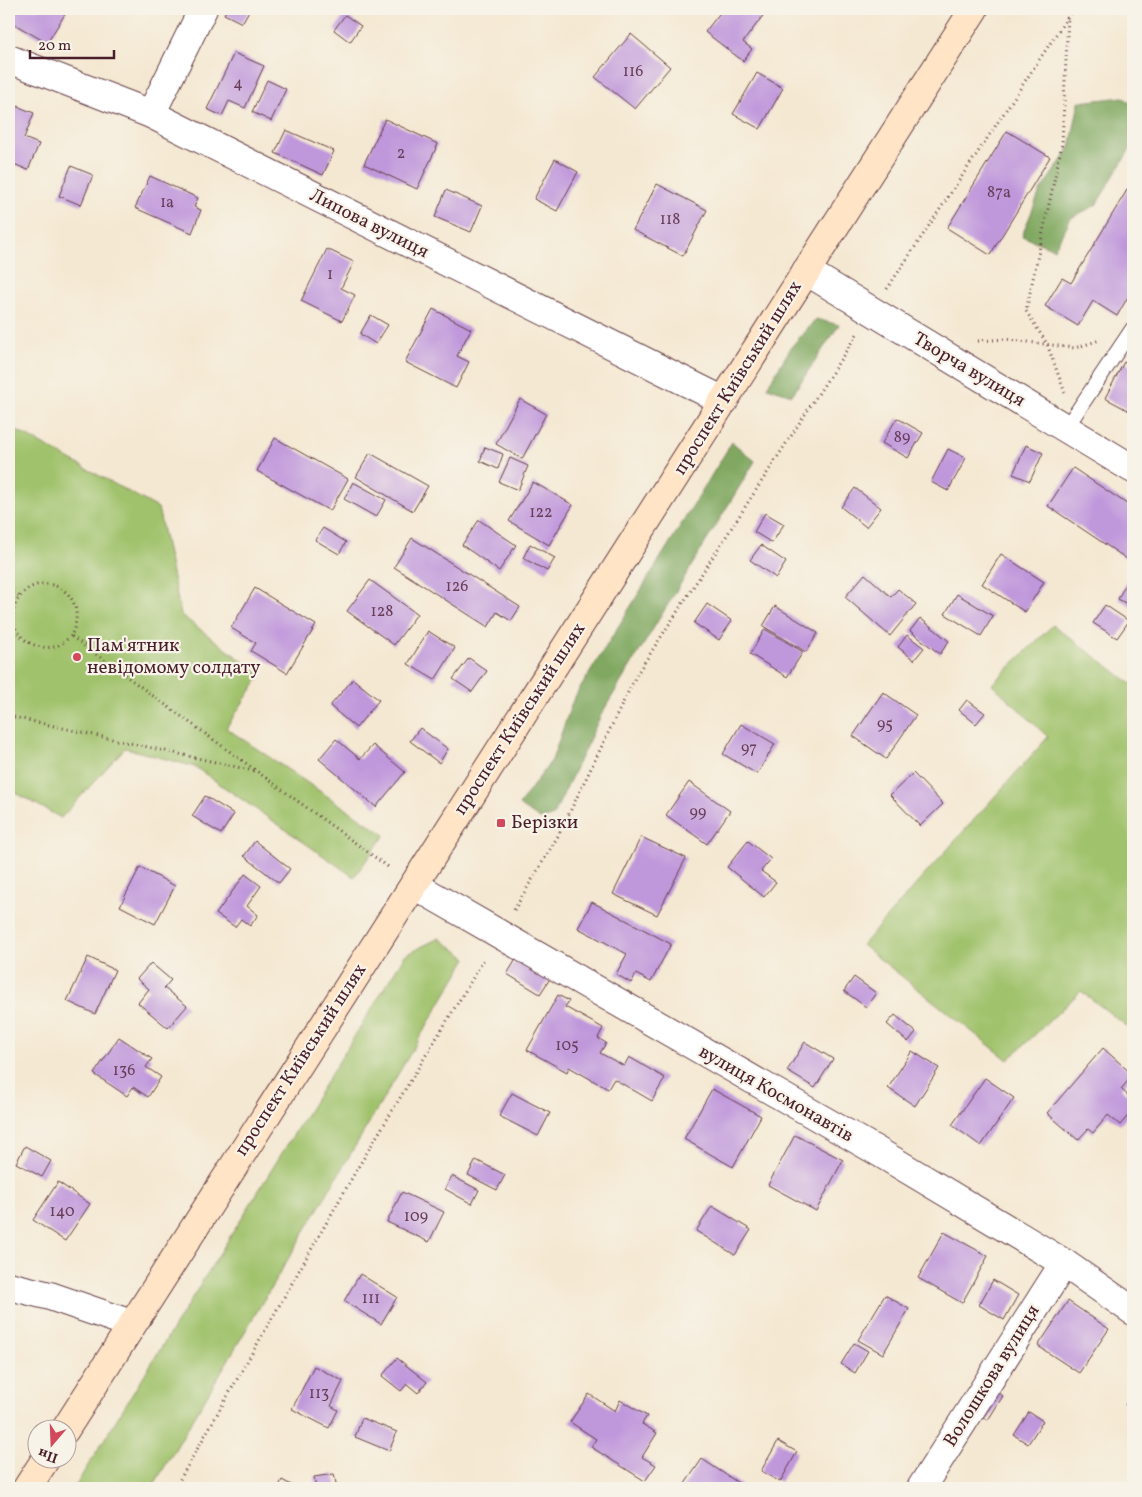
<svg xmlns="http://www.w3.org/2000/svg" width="1142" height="1497" font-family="Vollkorn,serif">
  <rect width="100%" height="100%" fill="#f7f3e8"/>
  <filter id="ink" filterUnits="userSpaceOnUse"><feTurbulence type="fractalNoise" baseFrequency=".02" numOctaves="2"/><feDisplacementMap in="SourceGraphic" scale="10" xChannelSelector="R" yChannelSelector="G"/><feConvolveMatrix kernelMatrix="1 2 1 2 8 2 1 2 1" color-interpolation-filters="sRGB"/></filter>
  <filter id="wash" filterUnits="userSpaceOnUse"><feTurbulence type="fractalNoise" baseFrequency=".0096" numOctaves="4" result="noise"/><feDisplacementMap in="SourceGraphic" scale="20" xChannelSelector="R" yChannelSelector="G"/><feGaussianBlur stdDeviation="1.12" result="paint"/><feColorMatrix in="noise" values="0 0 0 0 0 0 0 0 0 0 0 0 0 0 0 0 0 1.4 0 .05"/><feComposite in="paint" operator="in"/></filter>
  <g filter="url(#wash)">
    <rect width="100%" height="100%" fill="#f4e8d2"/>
    <g fill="#a0c26c" stroke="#75704c">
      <path d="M 9,426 L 158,508 L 181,615 L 261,675 L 226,728 L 385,835 L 354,877 L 195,767 L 125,748 L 61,818 L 9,789 Z"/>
      <path d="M 1053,625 L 1133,685 L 1133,1031 L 1081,991 L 1008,1060 L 862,945 L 1048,737 L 992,684 Z"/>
      <path d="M 439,938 L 467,958 L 152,1488 L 74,1488 L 405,955 Z"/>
    </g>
    <g fill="#80a860" stroke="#656446">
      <path d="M 1123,97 L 1133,105 L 1133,144 L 1096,205 L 1071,218 L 1054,249 L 1022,236 L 1040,191 L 1070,148 L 1079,102 Z"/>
      <path d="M 816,319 L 839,325 L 792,395 L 767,387 L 792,346 Z"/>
      <path d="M 732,442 L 755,461 L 602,713 L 553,816 L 540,819 L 519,805 L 552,760 L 573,700 Z"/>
    </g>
    <g id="blocks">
      <g fill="#bf97db">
        <path d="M 11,9 L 64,9 L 67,11 L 47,43 L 9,21 Z"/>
        <path d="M 227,9 L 250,9 L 242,23 L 224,14 Z"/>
        <path d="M 723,9 L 768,9 L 743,42 L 752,49 L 743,61 L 705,32 Z"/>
        <path d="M 345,15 L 361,26 L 350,42 L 334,30 Z"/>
        <path d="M 631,34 L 670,67 L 635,109 L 595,77 Z"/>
        <path d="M 234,53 L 264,66 L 245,108 L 229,101 L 222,116 L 207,109 Z"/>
        <path d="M 757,73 L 783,88 L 760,129 L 733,114 Z"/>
        <path d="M 267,80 L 286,89 L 271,121 L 252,112 Z"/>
        <path d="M 9,103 L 34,113 L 24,138 L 39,144 L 28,170 L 9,162 Z"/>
        <path d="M 385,119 L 438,144 L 417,189 L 364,164 Z"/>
        <path d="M 286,130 L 334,151 L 323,175 L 275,153 Z"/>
        <path d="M 1007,131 L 1050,157 L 990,255 L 947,228 Z"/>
        <path d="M 555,159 L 578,172 L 557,211 L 534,199 Z"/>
        <path d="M 71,166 L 93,175 L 81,205 L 59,196 Z"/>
        <path d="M 150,176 L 198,198 L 194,207 L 201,210 L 192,233 L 135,208 Z"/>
        <path d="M 1133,180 L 1133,288 L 1117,316 L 1093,301 L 1078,326 L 1045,306 L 1062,278 L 1071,283 Z"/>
        <path d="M 657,184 L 707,210 L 683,256 L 633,230 Z"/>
        <path d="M 446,190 L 482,206 L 471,232 L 435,217 Z"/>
        <path d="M 327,249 L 354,262 L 341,288 L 355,295 L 342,321 L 301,301 Z"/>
        <path d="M 433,309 L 471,329 L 457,356 L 469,362 L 456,388 L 405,362 Z"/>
        <path d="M 371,315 L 388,325 L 376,344 L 360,334 Z"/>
        <path d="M 1124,362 L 1133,367 L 1133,413 L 1105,398 Z"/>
        <path d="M 520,399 L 546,414 L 522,459 L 496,444 Z"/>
        <path d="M 897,418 L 923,433 L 908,458 L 882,443 Z"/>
        <path d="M 275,438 L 348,479 L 330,511 L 257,471 Z"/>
        <path d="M 1026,445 L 1043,453 L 1030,481 L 1013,474 Z"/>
        <path d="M 485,447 L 503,454 L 498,469 L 480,461 Z"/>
        <path d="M 948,449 L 966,458 L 948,491 L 931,482 Z"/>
        <path d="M 370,453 L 428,486 L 413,511 L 356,477 Z"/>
        <path d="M 510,458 L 528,466 L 518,490 L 499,482 Z"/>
        <path d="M 1073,468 L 1133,508 L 1133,563 L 1048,506 Z"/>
        <path d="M 353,482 L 386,500 L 376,517 L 344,499 Z"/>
        <path d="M 533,482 L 573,505 L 549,545 L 509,521 Z"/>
        <path d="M 855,488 L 881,508 L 866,527 L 841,507 Z"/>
        <path d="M 765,513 L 784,524 L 772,543 L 754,532 Z"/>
        <path d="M 479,520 L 516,545 L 499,571 L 462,545 Z"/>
        <path d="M 323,528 L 346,542 L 339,554 L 315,540 Z"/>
        <path d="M 412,538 L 520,607 L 511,621 L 497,612 L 488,627 L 394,567 Z"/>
        <path d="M 530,544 L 555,558 L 547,571 L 523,558 Z"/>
        <path d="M 761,545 L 786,562 L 776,578 L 750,560 Z"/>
        <path d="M 1001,554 L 1044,582 L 1025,612 L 982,584 Z"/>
        <path d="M 1133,569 L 1133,607 L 1118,599 Z"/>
        <path d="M 865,574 L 891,597 L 898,589 L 916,604 L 890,636 L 845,597 Z"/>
        <path d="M 370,580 L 417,614 L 394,645 L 347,611 Z"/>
        <path d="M 255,588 L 316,625 L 287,673 L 251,651 L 256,643 L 231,628 Z"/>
        <path d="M 957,594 L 993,616 L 981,636 L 945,614 Z"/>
        <path d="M 707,604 L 732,621 L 719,640 L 694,623 Z"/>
        <path d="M 1105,605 L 1129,621 L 1117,638 L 1093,623 Z"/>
        <path d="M 775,606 L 818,633 L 806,652 L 763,626 Z"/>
        <path d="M 920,618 L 949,641 L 940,654 L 910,631 Z"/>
        <path d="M 765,629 L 803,652 L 787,677 L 750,654 Z"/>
        <path d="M 428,631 L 455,648 L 435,680 L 408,664 Z"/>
        <path d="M 907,635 L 924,648 L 914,660 L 898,647 Z"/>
        <path d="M 469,658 L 487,671 L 472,692 L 453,679 Z"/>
        <path d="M 353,679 L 379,700 L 356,728 L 330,706 Z"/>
        <path d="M 883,692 L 916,715 L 886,759 L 853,736 Z"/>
        <path d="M 967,700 L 985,713 L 976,724 L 959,710 Z"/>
        <path d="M 741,724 L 775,744 L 757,774 L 723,754 Z"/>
        <path d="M 420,728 L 448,749 L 439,763 L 410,741 Z"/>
        <path d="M 336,739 L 360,759 L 373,745 L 405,772 L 376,807 L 319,759 Z"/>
        <path d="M 913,773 L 943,804 L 920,826 L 890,795 Z"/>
        <path d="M 689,782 L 730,811 L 707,844 L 666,815 Z"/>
        <path d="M 205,796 L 234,814 L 221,834 L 192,816 Z"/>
        <path d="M 641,837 L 686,858 L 657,915 L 613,894 Z"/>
        <path d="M 255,841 L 290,869 L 279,883 L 244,856 Z"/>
        <path d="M 748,841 L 771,859 L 761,871 L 776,882 L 764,897 L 727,867 Z"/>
        <path d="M 140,867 L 175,886 L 155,924 L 120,906 Z"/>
        <path d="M 245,874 L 261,886 L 247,906 L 258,915 L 250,926 L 241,919 L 235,927 L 216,914 Z"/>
        <path d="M 592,902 L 671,944 L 651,982 L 636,974 L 631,983 L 616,974 L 627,954 L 578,928 Z"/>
        <path d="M 520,953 L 553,974 L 540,994 L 507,974 Z"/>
        <path d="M 88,957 L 115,970 L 95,1014 L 67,1001 Z"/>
        <path d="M 151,963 L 171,980 L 164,988 L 187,1006 L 168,1028 L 138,1003 L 149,989 L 137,979 Z"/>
        <path d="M 854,977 L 876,993 L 866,1007 L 844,991 Z"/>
        <path d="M 558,995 L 569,1001 L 565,1007 L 603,1028 L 598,1038 L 606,1043 L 600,1053 L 624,1066 L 629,1057 L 665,1078 L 652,1101 L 614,1079 L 608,1089 L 569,1067 L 567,1072 L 527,1050 Z"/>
        <path d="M 895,1015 L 916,1032 L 908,1042 L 887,1024 Z"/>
        <path d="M 119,1037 L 152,1059 L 146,1067 L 161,1077 L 148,1097 L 133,1087 L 127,1096 L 94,1074 Z"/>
        <path d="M 805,1042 L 833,1059 L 815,1088 L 787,1071 Z"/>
        <path d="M 1103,1048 L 1133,1075 L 1121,1089 L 1133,1100 L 1133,1110 L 1120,1125 L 1108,1115 L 1093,1133 L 1088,1129 L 1078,1140 L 1047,1113 Z"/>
        <path d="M 912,1051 L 939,1068 L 915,1106 L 888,1088 Z"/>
        <path d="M 985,1078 L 1014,1098 L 981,1146 L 952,1125 Z"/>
        <path d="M 712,1089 L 761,1116 L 733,1167 L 684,1139 Z"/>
        <path d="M 512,1093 L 550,1113 L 538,1136 L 499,1116 Z"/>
        <path d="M 795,1135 L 843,1160 L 816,1211 L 768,1185 Z"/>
        <path d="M 25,1146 L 51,1161 L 42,1177 L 16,1163 Z"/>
        <path d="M 476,1160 L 505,1175 L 497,1190 L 468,1175 Z"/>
        <path d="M 452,1176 L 479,1190 L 472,1204 L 445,1189 Z"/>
        <path d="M 58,1182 L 90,1204 L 65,1241 L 33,1220 Z"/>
        <path d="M 402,1192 L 444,1212 L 429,1242 L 387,1222 Z"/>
        <path d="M 712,1206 L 751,1230 L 735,1255 L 696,1231 Z"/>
        <path d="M 944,1232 L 988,1256 L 962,1303 L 918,1278 Z"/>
        <path d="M 360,1274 L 397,1297 L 381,1324 L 344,1301 Z"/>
        <path d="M 993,1280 L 1018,1295 L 1004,1320 L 979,1305 Z"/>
        <path d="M 885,1295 L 909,1309 L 883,1354 L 858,1340 Z"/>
        <path d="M 1068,1301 L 1109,1329 L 1079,1373 L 1038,1346 Z"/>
        <path d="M 854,1343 L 868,1351 L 855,1373 L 841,1364 Z"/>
        <path d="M 397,1358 L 427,1382 L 418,1393 L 407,1384 L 401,1391 L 382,1376 Z"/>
        <path d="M 314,1366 L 343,1381 L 331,1406 L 338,1410 L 329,1428 L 292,1409 Z"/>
        <path d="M 992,1389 L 1003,1396 L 988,1420 L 977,1414 Z"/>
        <path d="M 1133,1392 L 1133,1411 L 1125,1405 Z"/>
        <path d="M 589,1394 L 615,1411 L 620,1400 L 647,1416 L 642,1424 L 657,1433 L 642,1457 L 656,1465 L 645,1481 L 591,1447 L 596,1439 L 570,1422 Z"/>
        <path d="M 1029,1412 L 1043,1421 L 1028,1444 L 1014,1435 Z"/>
        <path d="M 362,1418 L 397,1432 L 389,1451 L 355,1437 Z"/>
        <path d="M 778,1441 L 797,1452 L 780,1482 L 761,1471 Z"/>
        <path d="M 702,1459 L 746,1488 L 682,1488 Z"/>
        <path d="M 334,1474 L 337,1488 L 316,1488 L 314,1477 Z"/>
        <path d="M 282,1480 L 297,1488 L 278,1488 Z"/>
      </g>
    </g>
  </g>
  <g filter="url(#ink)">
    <use href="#blocks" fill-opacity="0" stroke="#643d44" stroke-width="1"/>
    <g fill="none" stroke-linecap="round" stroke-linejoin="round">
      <defs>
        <path id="lane" d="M 1066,428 L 1133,328"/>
        <g id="street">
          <path d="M 9,59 L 151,114 L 724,401"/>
          <path d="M 151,114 L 203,9"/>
          <path d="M 806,271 L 1133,469"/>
          <path d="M 414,885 L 877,1151 L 1064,1263 L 1133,1311"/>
          <path d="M 9,1286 L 50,1296 L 131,1324"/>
          <path d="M 921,1488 L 1064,1263"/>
        </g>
        <g id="secondary">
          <path d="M 65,1430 L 974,9"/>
          <path d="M 27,1488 L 45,1460"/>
        </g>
      </defs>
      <use href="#lane" stroke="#643d44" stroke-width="16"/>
      <use href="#street" stroke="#643d44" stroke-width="30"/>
      <use href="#secondary" stroke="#643d44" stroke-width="30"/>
      <g stroke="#643d44" stroke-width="3" stroke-dasharray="1 4" stroke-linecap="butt">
        <path d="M 887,289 L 1073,9"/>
        <path d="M 978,341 L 1005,339 L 1075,348 L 1100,340"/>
        <path d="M 1065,393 L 1047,344 L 1026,311 L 1062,144 L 1068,17"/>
        <path d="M 9,591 L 19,597"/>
        <path d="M 71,636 C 67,639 63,643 59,645 C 44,652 22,643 16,629 C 12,620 12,611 16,603 C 35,564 94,590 71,636 L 391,869"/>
        <path d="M 9,716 L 255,771"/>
        <path d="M 514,910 L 558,836 L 637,674 L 857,334"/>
        <path d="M 175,1488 L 360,1164 L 485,958"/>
      </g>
      <use href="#lane" stroke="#fff" stroke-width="14"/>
      <use href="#street" stroke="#fff" stroke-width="28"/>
      <use href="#secondary" stroke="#ffe4c6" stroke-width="28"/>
    </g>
  </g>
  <g fill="#d1495b" stroke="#f7f3e8" stroke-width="2">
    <circle cx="77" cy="657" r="5"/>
    <rect x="496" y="818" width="10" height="10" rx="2.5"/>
  </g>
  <g text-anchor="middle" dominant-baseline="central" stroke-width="4.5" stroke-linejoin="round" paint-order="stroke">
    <g font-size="16" fill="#673d57">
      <text x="633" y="72">116</text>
      <text x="238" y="84">4</text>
      <text x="401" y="154">2</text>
      <text x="999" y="193">87а</text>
      <text x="167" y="203">1а</text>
      <text x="670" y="220">118</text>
      <text x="330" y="275">1</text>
      <text x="902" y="438">89</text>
      <text x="541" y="513">122</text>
      <text x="457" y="587">126</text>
      <text x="382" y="612">128</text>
      <text x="885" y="725">95</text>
      <text x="749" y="749">97</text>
      <text x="698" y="813">99</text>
      <text x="567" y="1046">105</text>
      <text x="124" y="1071">136</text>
      <text x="62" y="1212">140</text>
      <text x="416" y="1217">109</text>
      <text x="371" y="1299">111</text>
      <text x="319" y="1394">113</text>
    </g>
    <g font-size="19" fill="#4a1f2b" stroke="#f7f3e8">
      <text transform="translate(369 224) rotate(27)">Липова вулиця</text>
      <text transform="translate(969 370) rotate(31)">Творча вулиця</text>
      <text transform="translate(738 378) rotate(-58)">проспект Київський шлях</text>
      <text transform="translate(520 719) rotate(-57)">проспект Київський шлях</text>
      <text transform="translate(301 1060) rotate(-57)">проспект Київський шлях</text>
      <text transform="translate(776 1094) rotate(30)">вулиця Космонавтів</text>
      <text transform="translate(992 1376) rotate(-58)">Волошкова вулиця</text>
    </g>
    <g font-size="19" fill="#4a1f2b" stroke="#f7f3e8" text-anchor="start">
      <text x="87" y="646">Пам'ятник<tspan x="87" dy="22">невідомому солдату</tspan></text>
      <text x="511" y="823">Берізки</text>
    </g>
  </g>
  <rect width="1142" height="1497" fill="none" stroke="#f7f3e8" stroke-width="30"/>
  <g transform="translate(52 1444) rotate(199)"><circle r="24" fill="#f7f3e8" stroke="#b29e9c"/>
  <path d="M0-4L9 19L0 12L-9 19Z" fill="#d1495b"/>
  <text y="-8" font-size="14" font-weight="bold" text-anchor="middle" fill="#4a1f2b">Пн</text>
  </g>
  <path d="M30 50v8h84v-8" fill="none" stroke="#4a1f2b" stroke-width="2.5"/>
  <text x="38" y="50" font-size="15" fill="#4a1f2b" stroke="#f7f3e8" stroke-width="4" paint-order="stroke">20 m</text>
</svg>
